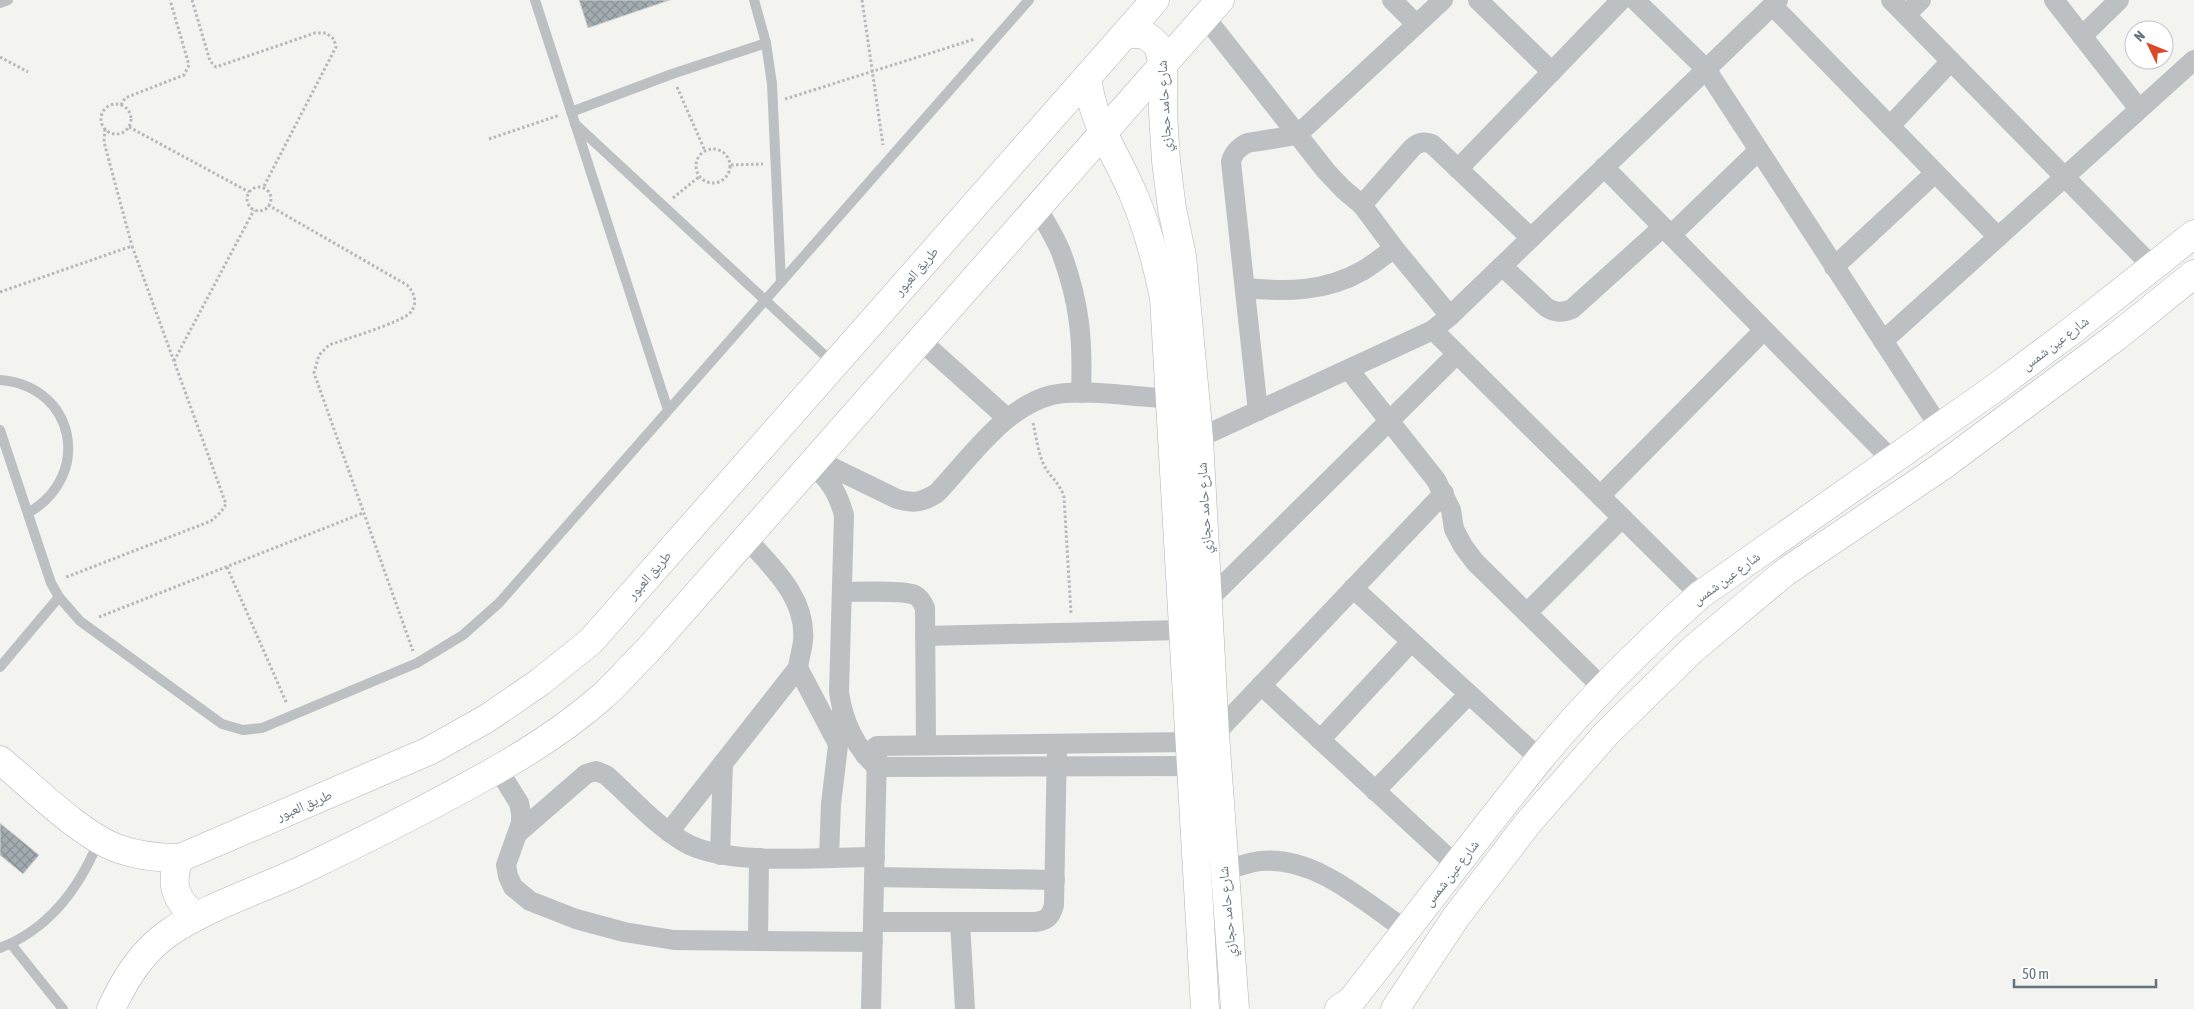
<svg xmlns="http://www.w3.org/2000/svg" width="2194" height="1009" font-family="'Asap Condensed','Noto Naskh Arabic',sans-serif">
  <defs>
    <pattern id="building-cross-hatch" width="8" height="8" patternUnits="userSpaceOnUse" patternTransform="scale(1.25)"><rect width="8" height="8" fill="#a3acb0"/><path d="M0 0l8 8M0 8l8-8" fill="none" stroke="#889194"/></pattern>
  </defs>
  <rect width="100%" height="100%" fill="#f3f3ef"/>
  <g fill="url(#building-cross-hatch)" stroke="#d4d4d2">
    <path d="M 579,0 L 670,0 L 588,28 Z"/>
    <path d="M 0,823 L 39,855 L 23,874 L 0,855 Z"/>
  </g>
  <g fill="none" stroke-linecap="round" stroke-linejoin="round">
    <defs>
      <g id="secondary">
        <path d="M 1126,33 L 1145,35 L 1152,40 L 1158,46 L 1163,64 L 1163,113 L 1166,161 L 1172,209 L 1182,256 L 1199,438 L 1215,734 L 1235,1009"/>
        <path d="M 1087,77 C 1093,125 1116,153 1134,196 C 1148,229 1157,264 1164,298 L 1205,1009"/>
        <path d="M 0,760 C 32,786 81,836 119,849 C 139,856 159,858 180,858 L 429,751 L 486,719 L 540,682 L 591,641 L 1155,0"/>
        <path d="M 180,858 C 169,882 175,902 197,916"/>
        <path d="M 111,1009 C 125,979 142,951 170,932 C 209,906 257,891 300,871 C 367,839 433,806 498,769 C 535,748 571,724 603,696 C 619,681 633,665 648,650 L 1220,0"/>
        <path d="M 1339,1009 L 1351,1001 C 1414,921 1475,839 1539,760 C 1588,700 1643,646 1700,595 L 1995,388 L 2074,329 L 2194,234"/>
        <path d="M 1395,1009 L 1456,917 L 1528,823 L 1607,733 L 1692,650 L 1784,573 L 1941,467 L 2116,337 L 2194,274"/>
      </g>
    </defs>
    <use href="#secondary" stroke="#aeb4b8" stroke-width="29"/>
    <g stroke="#b6b9bb" stroke-width="3" stroke-dasharray="2.5 2.5" stroke-linecap="butt">
      <path d="M 192,0 L 210,61 L 216,67 L 315,33 L 326,33 L 334,39 L 336,47 L 263,188"/>
      <path d="M 862,0 L 883,145"/>
      <path d="M 0,57 L 28,72"/>
      <path d="M 677,87 L 705,151"/>
      <path d="M 785,99 L 975,39"/>
      <circle cx="116" cy="119" r="15"/>
      <path d="M 121,105 L 125,98 L 184,75 L 189,65 L 170,0"/>
      <path d="M 129,127 L 249,192"/>
      <path d="M 105,129 L 104,142 L 132,246"/>
      <path d="M 489,139 L 560,115"/>
      <circle cx="713" cy="166" r="17"/>
      <path d="M 731,165 L 763,164"/>
      <circle cx="259" cy="199" r="12"/>
      <path d="M 673,198 L 700,176"/>
      <path d="M 268,205 L 407,285 C 415,293 418,304 410,313 C 402,322 343,340 329,345 L 319,355 L 314,373 L 413,651"/>
      <path d="M 0,292 L 132,246 L 226,504 L 221,512 L 211,521 L 64,578"/>
      <path d="M 174,361 L 254,210"/>
      <path d="M 1033,423 C 1036,436 1038,451 1043,463 C 1048,476 1059,481 1064,497 L 1071,613"/>
      <path d="M 227,567 L 287,704"/>
      <path d="M 99,617 L 363,513"/>
    </g>
    <g stroke="#bcc0c3" stroke-width="10">
      <path d="M 535,0 L 668,410"/>
      <path d="M 754,0 L 766,43 L 772,84 L 781,282"/>
      <path d="M 0,3 L 8,0"/>
      <path d="M 571,112 L 672,74 L 766,43"/>
      <path d="M 575,124 L 834,364"/>
      <path d="M 0,380 C 76,386 93,476 28,513"/>
      <path d="M 0,430 L 51,583 L 59,597 L 80,621 L 222,724 L 243,730 L 262,728 L 417,663 L 463,635 L 499,603 L 1029,0"/>
      <path d="M 0,667 L 59,597"/>
      <path d="M 11,944 L 63,1009"/>
      <path d="M 0,948 C 49,929 80,887 99,840"/>
    </g>
    <g stroke="#bcc0c3" stroke-width="20">
      <path d="M 1392,0 L 1416,24"/>
      <path d="M 1478,0 L 1552,72"/>
      <path d="M 1635,0 L 1706,69 L 1940,428"/>
      <path d="M 1891,0 L 2153,267"/>
      <path d="M 2054,0 L 2139,109"/>
      <path d="M 1772,5 L 1998,237"/>
      <path d="M 1906,15 L 1921,0"/>
      <path d="M 1205,17 L 1326,171 L 1343,189 L 1362,205 L 1394,248 L 1450,316"/>
      <path d="M 2082,36 L 2119,0"/>
      <path d="M 1890,126 L 1951,61"/>
      <path d="M 1604,167 L 1892,460"/>
      <path d="M 1458,169 L 1621,0"/>
      <path d="M 1362,205 L 1412,148 C 1418,142 1424,141 1432,144 L 1531,238"/>
      <path d="M 1037,207 C 1045,222 1055,237 1061,252 C 1080,303 1083,340 1081,393"/>
      <path d="M 1671,235 L 1758,151"/>
      <path d="M 1502,266 L 1546,307 C 1555,313 1562,313 1572,309 L 1663,227"/>
      <path d="M 1834,267 L 1935,173"/>
      <path d="M 1245,288 C 1286,292 1325,292 1362,271 C 1374,264 1384,256 1394,248"/>
      <path d="M 1433,330 L 1700,595"/>
      <path d="M 920,340 L 1007,418"/>
      <path d="M 1883,341 L 2194,60"/>
      <path d="M 1349,370 L 1436,480 L 1451,510 L 1454,529 L 1463,546 L 1475,562 L 1603,688"/>
      <path d="M 1258,411 L 1231,162 C 1233,153 1238,148 1247,143 L 1297,135 L 1443,0"/>
      <path d="M 1186,439 L 1199,438 L 1433,330 L 1450,316 L 1778,0"/>
      <path d="M 815,459 L 897,499 C 914,504 923,502 937,493 C 970,458 1004,407 1052,395 C 1080,388 1140,397 1171,399"/>
      <path d="M 811,464 C 830,480 837,491 844,515 L 839,692 C 843,721 855,747 877,767 L 1191,766"/>
      <path d="M 1600,496 L 1764,330"/>
      <path d="M 1353,588 L 1540,759"/>
      <path d="M 842,592 C 857,592 904,590 915,595 C 920,598 923,603 925,608 L 926,745"/>
      <path d="M 1209,599 L 1457,354"/>
      <path d="M 1527,613 L 1622,518"/>
      <path d="M 925,636 L 1183,630"/>
      <path d="M 798,668 L 838,744"/>
      <path d="M 1261,685 L 1456,865"/>
      <path d="M 1215,734 L 1444,493"/>
      <path d="M 1320,740 L 1411,642"/>
      <path d="M 865,755 L 877,746 L 1190,742"/>
      <path d="M 498,769 L 519,803 L 521,813 L 521,823 L 506,865 L 508,876 L 513,887 L 530,901 L 576,919 L 624,932 L 674,940 L 873,942"/>
      <path d="M 1375,791 L 1469,694"/>
      <path d="M 669,832 L 798,668 C 799,659 802,650 803,641 C 807,598 772,567 746,538"/>
      <path d="M 518,833 L 586,774 L 596,771 L 606,775 C 631,797 655,825 684,842 C 726,867 825,857 875,857"/>
      <path d="M 720,855 L 723,763"/>
      <path d="M 829,857 L 831,804 L 842,712"/>
      <path d="M 1223,871 C 1235,868 1248,862 1261,861 C 1315,856 1363,901 1406,930"/>
      <path d="M 874,877 L 1055,880"/>
      <path d="M 873,922 L 1036,922 C 1048,920 1051,916 1054,905 L 1057,745"/>
      <path d="M 960,922 L 965,1009"/>
      <path d="M 758,941 L 759,858"/>
      <path d="M 871,1009 L 877,754"/>
    </g>
    <use href="#secondary" stroke="#fff" stroke-width="28"/>
  </g>
  <g text-anchor="middle" dominant-baseline="central" stroke-width="5" stroke-linejoin="round" paint-order="stroke">
    <g font-size="14" fill="#63747f" stroke="#fff">
      <text transform="translate(1164 106) rotate(-93)">شارع حامد حجازي</text>
      <text transform="translate(916 271) rotate(-49)">طريق العبور</text>
      <text transform="translate(2055 343) rotate(-37)">شارع عين شمس</text>
      <text transform="translate(1204 508) rotate(-93)">شارع حامد حجازي</text>
      <text transform="translate(649 575) rotate(-49)">طريق العبور</text>
      <text transform="translate(1726 578) rotate(-36)">شارع عين شمس</text>
      <text transform="translate(304 805) rotate(-23)">طريق العبور</text>
      <text transform="translate(1451 873) rotate(-52)">شارع عين شمس</text>
      <text transform="translate(1227 912) rotate(-95)">شارع حامد حجازي</text>
    </g>
  </g>
  <g transform="translate(2149 45) rotate(313)"><circle r="24" fill="#ffffff" stroke="#c1c7cc"/>
  <path d="M0-4L9 19L0 12L-9 19Z" fill="#db4828"/>
  <text y="-8" font-size="14" font-weight="bold" text-anchor="middle" fill="#63747f">N</text>
  </g>
  <path d="M2014 979v8h142v-8" fill="none" stroke="#63747f" stroke-width="2.5"/>
  <text x="2022" y="979" font-size="15" fill="#63747f" stroke="#ffffff" stroke-width="4" paint-order="stroke">50 m</text>
</svg>
